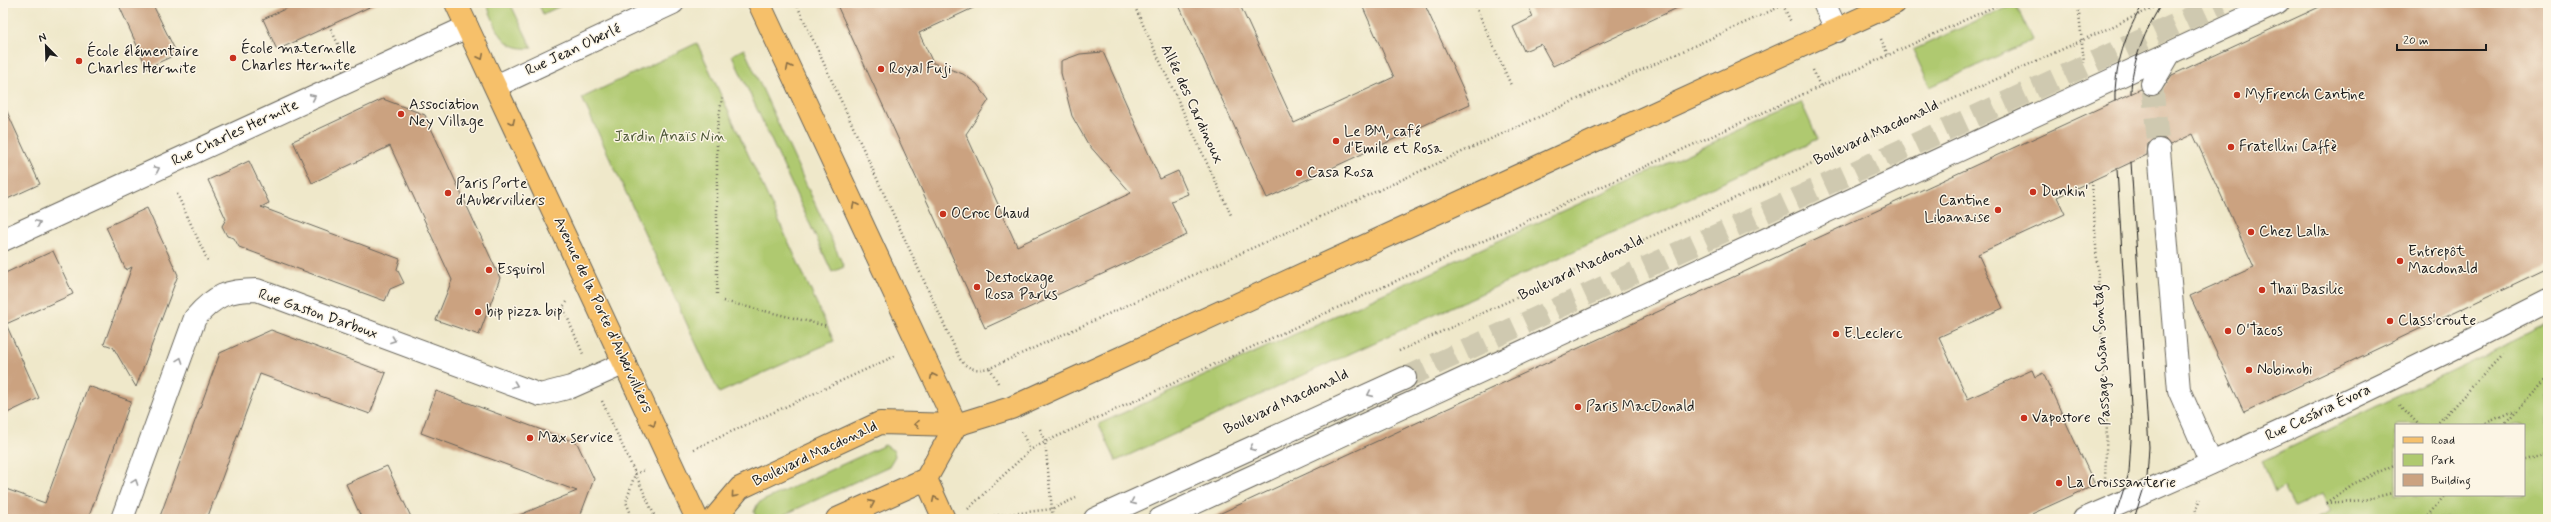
<svg xmlns="http://www.w3.org/2000/svg" width="2551" height="522" font-family="Mynerve,sans-serif">
  <rect width="100%" height="100%" fill="#fcf5e5"/>
  <filter id="ink" filterUnits="userSpaceOnUse"><feTurbulence type="fractalNoise" baseFrequency=".025" numOctaves="2"/><feDisplacementMap in="SourceGraphic" scale="8" xChannelSelector="R" yChannelSelector="G"/><feConvolveMatrix kernelMatrix="1 2 1 2 8 2 1 2 1" color-interpolation-filters="sRGB"/></filter>
  <filter id="wash" filterUnits="userSpaceOnUse"><feTurbulence type="fractalNoise" baseFrequency=".012" numOctaves="4" result="noise"/><feDisplacementMap in="SourceGraphic" scale="16" xChannelSelector="R" yChannelSelector="G"/><feGaussianBlur stdDeviation="0.9" result="paint"/><feColorMatrix in="noise" values="0 0 0 0 0 0 0 0 0 0 0 0 0 0 0 0 0 1.4 0 .05"/><feComposite in="paint" operator="in"/></filter>
  <g filter="url(#wash)">
    <rect width="100%" height="100%" fill="#efe8ca"/>
    <g fill="#afc96f" stroke="#667246" fill-rule="evenodd">
      <path d="M 486,3 L 510,3 L 532,48 C 500,51 497,27 486,3 Z"/>
      <path d="M 538,3 L 567,3 L 543,14 Z"/>
      <path d="M 2015,3 L 2033,40 L 1930,87 L 1913,50 Z"/>
      <path d="M 697,43 L 834,341 L 719,393 L 582,98 Z"/>
      <path d="M 744,49 L 844,267 L 832,272 L 732,55 Z"/>
      <path d="M 1801,102 L 1818,139 L 1116,461 L 1099,424 Z"/>
      <path d="M 2548,322 L 2548,519 L 2316,519 L 2331,512 L 2322,494 L 2294,507 L 2284,487 L 2275,492 L 2262,461 L 2530,333 ZM 2396,425 L 2524,425 L 2524,495 L 2396,495 Z"/>
      <path d="M 885,445 L 894,451 L 895,456 L 889,466 L 775,519 L 756,517 L 754,512 L 758,503 Z"/>
    </g>
    <g id="blocks">
      <g fill="#cba280">
        <path d="M 118,3 L 152,3 L 177,54 L 147,68 Z"/>
        <path d="M 298,3 L 378,3 L 277,50 L 263,19 Z"/>
        <path d="M 836,3 L 984,3 L 919,33 L 933,63 L 963,74 L 977,84 L 989,100 L 966,134 L 1017,246 L 1131,193 L 1088,144 L 1072,116 L 1061,73 L 1061,61 L 1080,54 L 1103,52 L 1160,179 L 1178,171 L 1188,194 L 1171,201 L 1187,235 L 985,328 Z"/>
        <path d="M 1178,3 L 1239,3 L 1294,123 L 1394,77 L 1361,3 L 1424,3 L 1470,104 L 1267,198 Z"/>
        <path d="M 1527,3 L 1688,3 L 1553,66 L 1541,44 L 1524,51 L 1513,27 L 1533,17 Z"/>
        <path d="M 2328,3 L 2548,3 L 2548,268 L 2244,412 L 2190,296 L 2254,267 L 2193,134 L 2170,145 L 2165,139 L 2158,138 L 2148,144 L 2147,155 L 2057,197 L 2065,214 L 1978,254 L 2003,308 L 1939,337 L 1968,399 L 2032,370 L 2035,377 L 2043,373 L 2095,485 L 2021,519 L 1208,519 L 2141,89 L 2146,95 L 2158,95 L 2172,75 Z"/>
        <path d="M 383,99 L 425,115 L 500,278 L 479,335 L 436,320 L 452,280 L 390,146 L 312,183 L 293,141 Z"/>
        <path d="M 3,103 L 40,184 L 3,201 Z"/>
        <path d="M 249,161 L 269,203 L 261,207 L 400,259 L 397,269 L 404,283 L 390,289 L 385,301 L 239,247 L 234,238 L 227,236 L 222,226 L 226,219 L 208,180 Z"/>
        <path d="M 147,208 L 178,275 L 136,387 L 113,347 L 104,344 L 132,267 L 126,270 L 106,227 Z"/>
        <path d="M 53,251 L 73,294 L 6,324 L 39,398 L 3,415 L 3,274 Z"/>
        <path d="M 271,330 L 386,373 L 370,414 L 260,374 L 207,519 L 159,519 L 220,353 Z"/>
        <path d="M 88,386 L 131,401 L 88,519 L 3,519 L 3,488 L 45,503 Z"/>
        <path d="M 436,391 L 577,443 L 594,479 L 579,519 L 510,519 L 577,491 L 421,433 Z"/>
        <path d="M 387,466 L 412,519 L 362,519 L 346,484 Z"/>
      </g>
    </g>
  </g>
  <g filter="url(#ink)">
    <use href="#blocks" fill-opacity="0" stroke="#666359" stroke-width="1"/>
    <g fill="none" stroke-linecap="round" stroke-linejoin="round">
      <g stroke="#cfc9b0" stroke-width="22" stroke-dasharray="22 11" stroke-linecap="butt">
        <path d="M 2152,84 L 2159,150"/>
        <path d="M 1405,378 L 2222,3"/>
      </g>
      <defs>
        <g id="minor">
          <path d="M 1824,3 L 1837,31"/>
          <path d="M 2152,84 L 2170,53"/>
          <path d="M 496,86 L 673,3"/>
          <path d="M 2159,150 L 2179,390 L 2211,463"/>
          <path d="M 3,240 L 467,27"/>
          <path d="M 122,519 L 195,318 C 215,295 228,290 257,290 L 540,395 L 571,387 L 625,363"/>
          <path d="M 1095,519 L 1405,378"/>
          <path d="M 1160,519 L 2278,3"/>
          <path d="M 2084,519 C 2241,452 2396,379 2548,301"/>
        </g>
        <g id="major">
          <path d="M 456,3 L 697,519"/>
          <path d="M 759,3 L 956,425"/>
          <path d="M 926,479 L 944,519"/>
          <path d="M 714,519 L 740,488 L 880,423 L 956,425 L 1011,408 L 1895,3"/>
          <path d="M 837,519 L 926,479 L 956,425"/>
        </g>
      </defs>
      <use href="#minor" stroke="#666359" stroke-width="24"/>
      <use href="#major" stroke="#666359" stroke-width="24"/>
      <g stroke="#666359" stroke-width="2.5" stroke-dasharray="1 3" stroke-linecap="butt">
        <path d="M 796,3 L 960,359 C 968,371 978,370 990,368 L 1788,3"/>
        <path d="M 1133,3 L 1231,215"/>
        <path d="M 1474,3 L 1511,85"/>
        <path d="M 2078,3 L 2084,63"/>
        <path d="M 1783,5 L 1791,22"/>
        <path d="M 329,25 L 339,46"/>
        <path d="M 1881,39 L 1888,55"/>
        <path d="M 1813,70 L 1820,86"/>
        <path d="M 2092,181 L 2107,424 L 2105,480"/>
        <path d="M 177,194 L 208,261"/>
        <path d="M 717,294 L 717,130 L 722,98"/>
        <path d="M 723,301 L 827,326"/>
        <path d="M 567,302 L 563,307 L 583,354"/>
        <path d="M 1399,351 L 2164,3"/>
        <path d="M 990,368 L 999,385"/>
        <path d="M 602,401 L 656,519"/>
        <path d="M 2400,405 L 2419,425"/>
        <path d="M 2436,425 L 2502,355"/>
        <path d="M 2482,425 L 2515,410"/>
        <path d="M 2503,425 L 2548,378"/>
        <path d="M 1040,429 L 1045,442 L 1053,519"/>
        <path d="M 1022,432 L 1030,450"/>
        <path d="M 694,449 L 895,356"/>
        <path d="M 2524,460 L 2548,454"/>
        <path d="M 2326,503 L 2353,484 L 2396,464"/>
        <path d="M 2326,503 L 2364,500 L 2396,492"/>
        <path d="M 968,509 L 1030,450 L 1045,442 L 2002,3"/>
        <path d="M 994,516 L 1052,509 L 1076,498"/>
        <path d="M 633,519 L 626,502 L 635,474 L 645,470"/>
        <path d="M 988,519 L 994,516 L 996,519"/>
        <path d="M 2193,519 L 2200,499"/>
        <path d="M 2425,519 L 2445,495"/>
      </g>
      <use href="#minor" stroke="#fff" stroke-width="22"/>
      <use href="#major" stroke="#f6c06b" stroke-width="22"/>
      <g stroke="#1c1c1c" stroke-width="1">
        <path d="M 2131,93 C 2131,62 2146,29 2162,3"/>
        <path d="M 2115,101 C 2114,67 2126,31 2144,3"/>
        <path d="M 2131,162 L 2149,447 L 2147,478 L 2134,519"/>
        <path d="M 2114,519 L 2129,473 L 2132,423 L 2117,169"/>
      </g>
    </g>
    <defs><path id="oneway-chevron" d="M-2-3.5L2.5 0L-2 3.5" fill="none" stroke-width="1.6" stroke-linecap="round" stroke-linejoin="round"/></defs>
    <g stroke="#896e44">
      <use href="#oneway-chevron" transform="translate(481 57) rotate(64)"/>
      <use href="#oneway-chevron" transform="translate(789 67) rotate(-116)"/>
      <use href="#oneway-chevron" transform="translate(512 122) rotate(65)"/>
      <use href="#oneway-chevron" transform="translate(855 205) rotate(-115)"/>
      <use href="#oneway-chevron" transform="translate(933 376) rotate(-115)"/>
      <use href="#oneway-chevron" transform="translate(653 424) rotate(65)"/>
      <use href="#oneway-chevron" transform="translate(917 424) rotate(-179)"/>
      <use href="#oneway-chevron" transform="translate(734 495) rotate(131)"/>
      <use href="#oneway-chevron" transform="translate(935 499) rotate(-115)"/>
      <use href="#oneway-chevron" transform="translate(872 503) rotate(-24)"/>
    </g>
    <g stroke="#999">
      <use href="#oneway-chevron" transform="translate(313 97) rotate(-25)"/>
      <use href="#oneway-chevron" transform="translate(157 169) rotate(-25)"/>
      <use href="#oneway-chevron" transform="translate(38 223) rotate(-25)"/>
      <use href="#oneway-chevron" transform="translate(393 340) rotate(20)"/>
      <use href="#oneway-chevron" transform="translate(180 360) rotate(-70)"/>
      <use href="#oneway-chevron" transform="translate(515 385) rotate(20)"/>
      <use href="#oneway-chevron" transform="translate(1370 394) rotate(156)"/>
      <use href="#oneway-chevron" transform="translate(1252 448) rotate(156)"/>
      <use href="#oneway-chevron" transform="translate(135 482) rotate(-70)"/>
      <use href="#oneway-chevron" transform="translate(1133 502) rotate(156)"/>
    </g>
  </g>
  <g fill="#c8321e" stroke="#fcf5e5" stroke-width="1.5">
    <circle cx="233" cy="58" r="4"/>
    <circle cx="79" cy="61" r="4"/>
    <circle cx="881" cy="69" r="4"/>
    <circle cx="2237" cy="95" r="4"/>
    <circle cx="401" cy="114" r="4"/>
    <circle cx="1336" cy="141" r="4"/>
    <circle cx="2231" cy="147" r="4"/>
    <circle cx="1299" cy="173" r="4"/>
    <circle cx="2033" cy="192" r="4"/>
    <circle cx="448" cy="193" r="4"/>
    <circle cx="1998" cy="210" r="4"/>
    <circle cx="943" cy="214" r="4"/>
    <circle cx="2251" cy="232" r="4"/>
    <circle cx="2400" cy="261" r="4"/>
    <circle cx="489" cy="270" r="4"/>
    <circle cx="977" cy="287" r="4"/>
    <circle cx="2262" cy="290" r="4"/>
    <circle cx="478" cy="312" r="4"/>
    <circle cx="2390" cy="321" r="4"/>
    <circle cx="2228" cy="331" r="4"/>
    <circle cx="1836" cy="334" r="4"/>
    <circle cx="2249" cy="370" r="4"/>
    <circle cx="1578" cy="407" r="4"/>
    <circle cx="2024" cy="418" r="4"/>
    <circle cx="530" cy="438" r="4"/>
    <circle cx="2059" cy="483" r="4"/>
  </g>
  <g text-anchor="middle" dominant-baseline="central" stroke-width="3" stroke-linejoin="round" paint-order="stroke">
    <g font-size="15" fill="#1c1c1c" stroke="#fcf5e5" text-anchor="start">
      <text x="241" y="49">École maternelle<tspan x="241" dy="17">Charles Hermite</tspan></text>
      <text x="87" y="52">École élémentaire<tspan x="87" dy="17">Charles Hermite</tspan></text>
      <text x="889" y="69">Royal Fuji</text>
      <text x="2245" y="95">MyFrench Cantine</text>
      <text x="409" y="105">Association<tspan x="409" dy="17">Ney Village</tspan></text>
      <text x="1344" y="132">Le BM, café<tspan x="1344" dy="17">d'Emile et Rosa</tspan></text>
      <text x="2239" y="147">Fratellini Caffè</text>
      <text x="1307" y="173">Casa Rosa</text>
      <text x="456" y="184">Paris Porte<tspan x="456" dy="17">d'Aubervilliers</tspan></text>
      <text x="2041" y="192">Dunkin'</text>
      <text x="1990" y="201" text-anchor="end">Cantine<tspan x="1990" dy="17">Libanaise</tspan></text>
      <text x="951" y="214">OCroc Chaud</text>
      <text x="2259" y="232">Chez Lalla</text>
      <text x="2408" y="252">Entrepôt<tspan x="2408" dy="17">Macdonald</tspan></text>
      <text x="497" y="270">Esquirol</text>
      <text x="985" y="278">Destockage<tspan x="985" dy="17">Rosa Parks</tspan></text>
      <text x="2270" y="290">Thaï Basilic</text>
      <text x="486" y="312">bip pizza bip</text>
      <text x="2398" y="321">Class'croute</text>
      <text x="2236" y="331">O'Tacos</text>
      <text x="1844" y="334">E.Leclerc</text>
      <text x="2257" y="370">Nobinobi</text>
      <text x="1586" y="407">Paris MacDonald</text>
      <text x="2032" y="418">Vapostore</text>
      <text x="538" y="438">Max service</text>
      <text x="2067" y="483">La Croissanterie</text>
    </g>
    <g font-size="15" fill="#1c1c1c" stroke="#fcf5e5">
      <text transform="translate(573 50) rotate(-25)">Rue Jean Oberlé</text>
      <text transform="translate(1192 104) rotate(65)">Allée des Cardinoux</text>
      <text transform="translate(235 133) rotate(-25)">Rue Charles Hermite</text>
      <text transform="translate(1876 133) rotate(-25)">Boulevard Macdonald</text>
      <text transform="translate(1581 268) rotate(-25)">Boulevard Macdonald</text>
      <text transform="translate(318 314) rotate(19)">Rue Gaston Darboux</text>
      <text transform="translate(603 315) rotate(65)">Avenue de la Porte d'Aubervilliers</text>
      <text transform="translate(2102 355) rotate(-93)">Passage Susan Sontag</text>
      <text transform="translate(1286 402) rotate(-25)">Boulevard Macdonald</text>
      <text transform="translate(2318 413) rotate(-25)">Rue Cesária Évora</text>
      <text transform="translate(815 454) rotate(-25)">Boulevard Macdonald</text>
    </g>
    <g font-size="15" fill="#4f5939" stroke="#fcf5e5">
      <text x="670" y="137">Jardin Anaïs Nin</text>
    </g>
  </g>
  <rect width="2551" height="522" fill="none" stroke="#fcf5e5" stroke-width="16"/>
  <rect x="2395" y="424" width="130" height="72" fill="#fcf5e5" stroke="#a29e95"/>
  <rect x="2403" y="437" width="20" height="6" fill="#f6c06b" stroke="#a29e95"/>
  <text x="2431" y="444" font-size="12" fill="#1c1c1c">Road</text>
  <rect x="2403" y="454" width="20" height="12" fill="#afc96f" stroke="#a29e95"/>
  <text x="2431" y="464" font-size="12" fill="#1c1c1c">Park</text>
  <rect x="2403" y="474" width="20" height="12" fill="#cba280" stroke="#a29e95"/>
  <text x="2431" y="484" font-size="12" fill="#1c1c1c">Building</text>
  <g transform="translate(46 46) rotate(337)" stroke="#fcf5e5" stroke-width="3" paint-order="stroke">
  <path d="M0-3L7 15L0 10L-7 15Z" fill="#1c1c1c"/>
  <text y="-6" font-size="11" font-weight="bold" text-anchor="middle" fill="#1c1c1c">N</text>
  </g>
  <path d="M2397 44v6h89v-6" fill="none" stroke="#1c1c1c" stroke-width="2"/>
  <text x="2403" y="44" font-size="12" fill="#1c1c1c" stroke="#fcf5e5" stroke-width="3" paint-order="stroke">20 m</text>
</svg>
